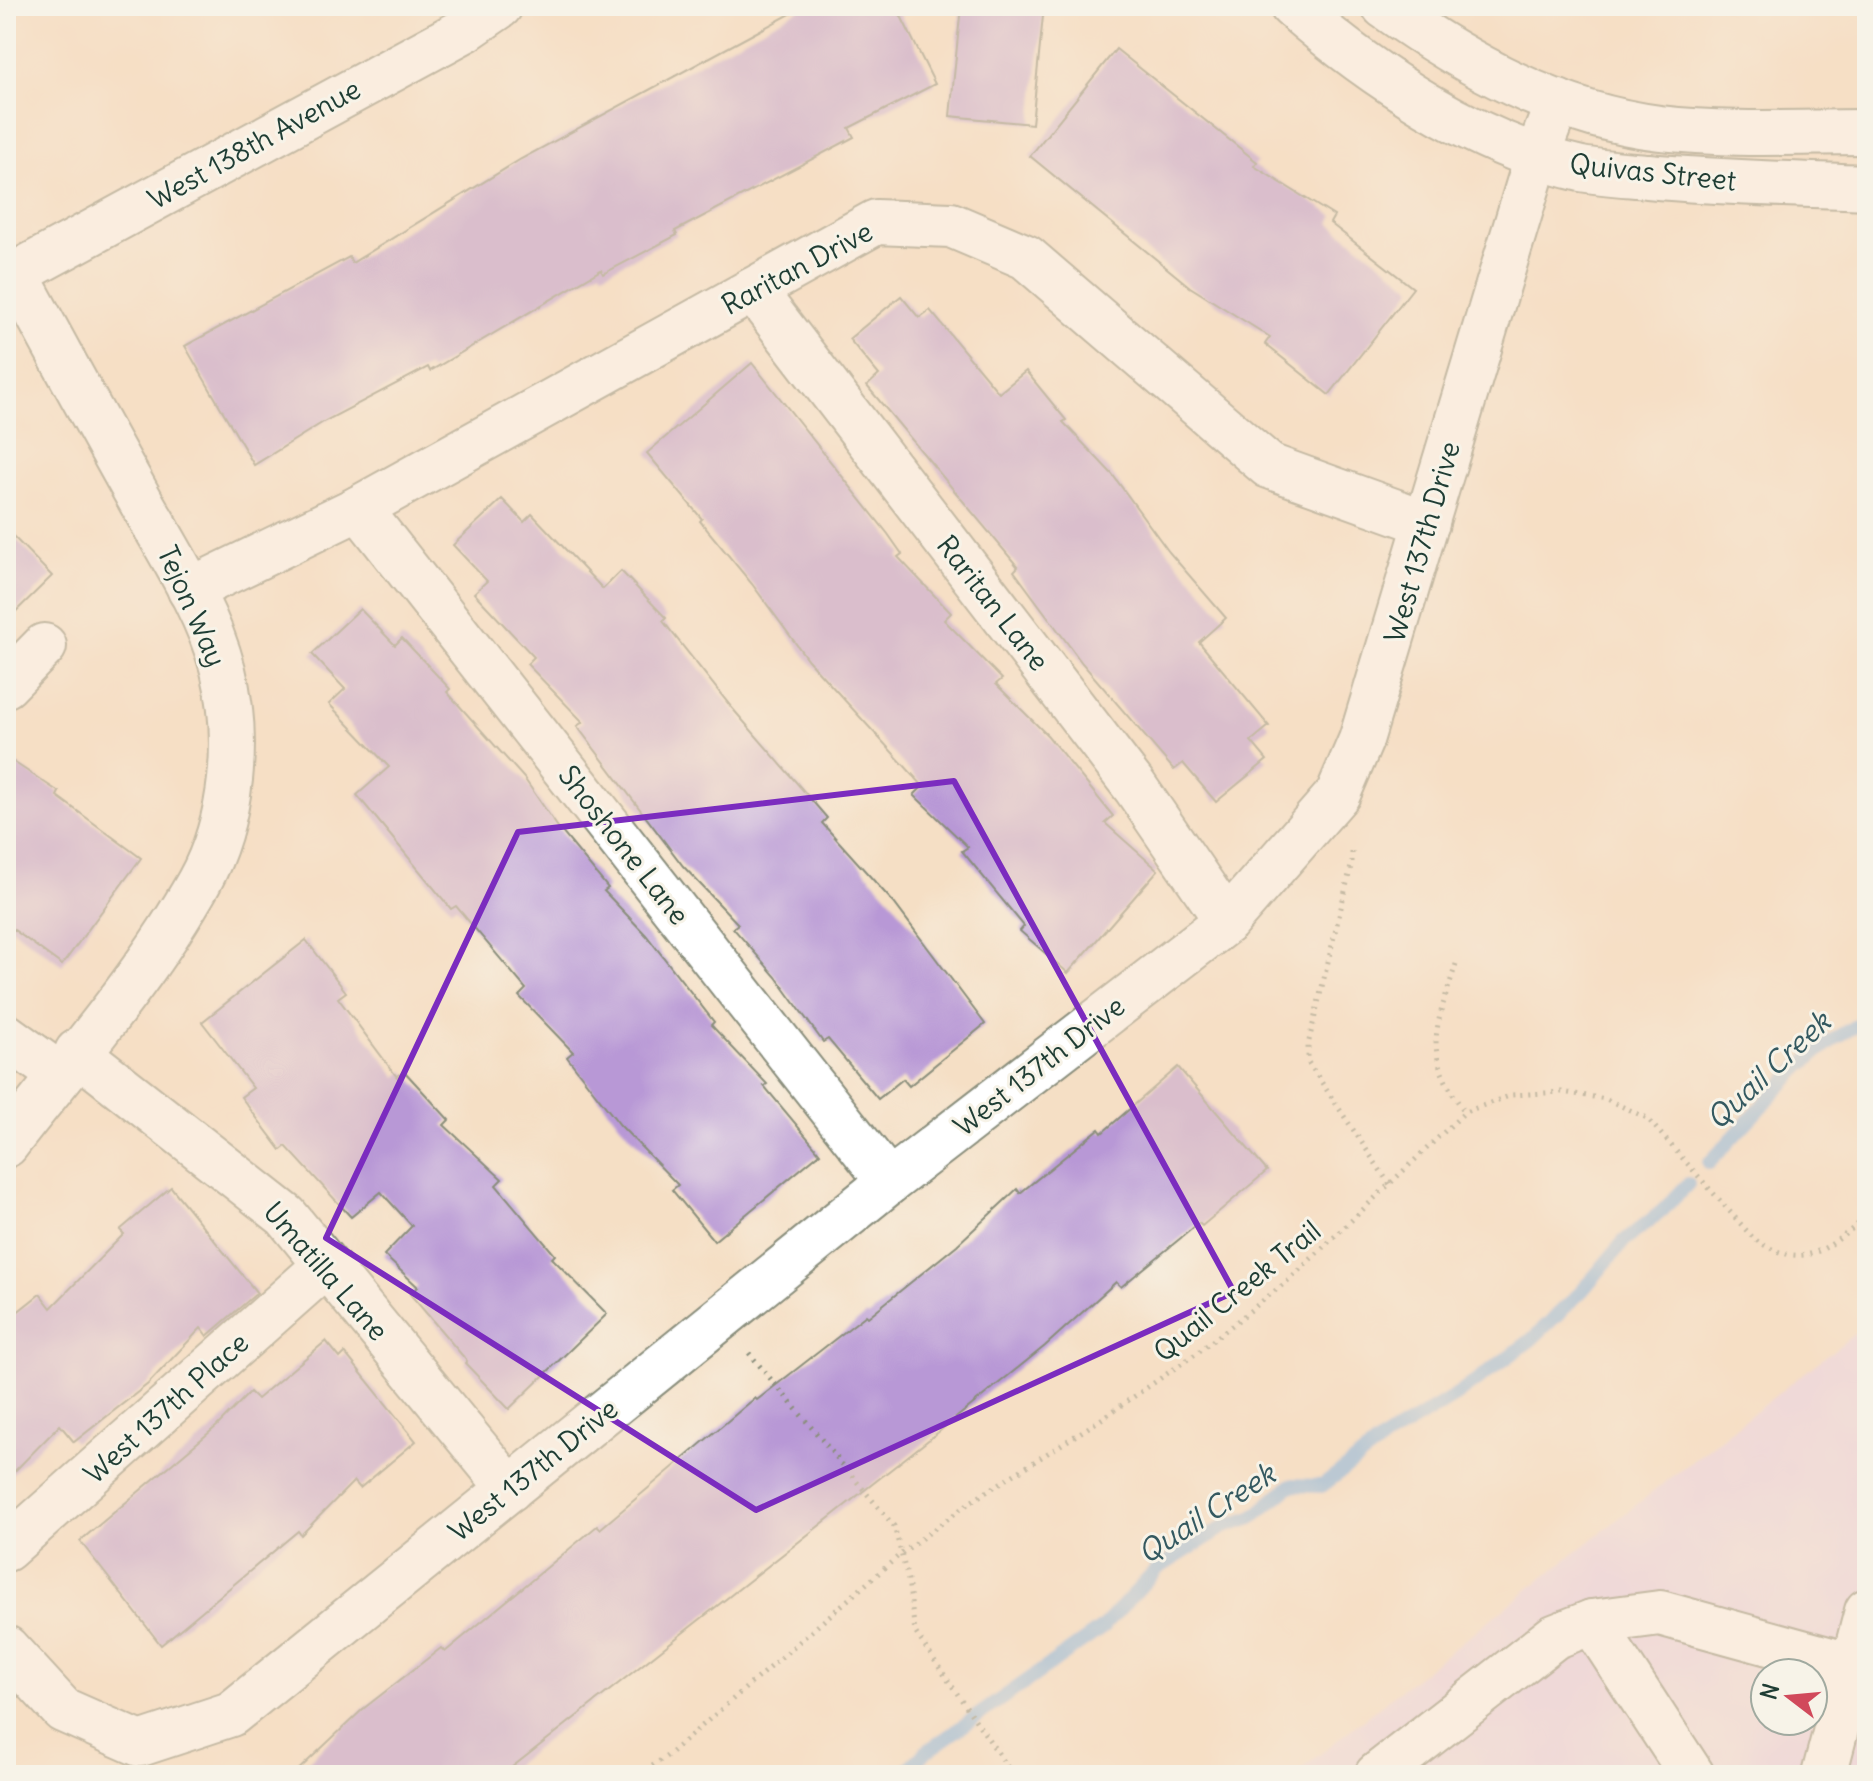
<svg xmlns="http://www.w3.org/2000/svg" width="1873" height="1781" font-family="Delius,sans-serif">
  <rect width="100%" height="100%" fill="#f7f3e8"/>
  <filter id="ink" filterUnits="userSpaceOnUse"><feTurbulence type="fractalNoise" baseFrequency=".0125" numOctaves="2"/><feDisplacementMap in="SourceGraphic" scale="16" xChannelSelector="R" yChannelSelector="G"/><feConvolveMatrix kernelMatrix="1 2 1 2 8 2 1 2 1" color-interpolation-filters="sRGB"/></filter>
  <filter id="wash" filterUnits="userSpaceOnUse"><feTurbulence type="fractalNoise" baseFrequency=".006" numOctaves="4" result="noise"/><feDisplacementMap in="SourceGraphic" scale="32" xChannelSelector="R" yChannelSelector="G"/><feGaussianBlur stdDeviation="1.8" result="paint"/><feColorMatrix in="noise" values="0 0 0 0 0 0 0 0 0 0 0 0 0 0 0 0 0 1.4 0 .05"/><feComposite in="paint" operator="in"/></filter>
  <g filter="url(#wash)">
    <rect width="100%" height="100%" fill="#f5dfc5"/>
    <path fill="#e7d2ef" fill-rule="evenodd" d="M 1867,1324 L 1867,1775 L 1294,1775 L 1385,1702 ZM 1765,1673 L 1813,1673 L 1813,1721 L 1765,1721 Z"/>
    <g fill="none" stroke-linecap="round" stroke-linejoin="round">
      <g stroke="#73aee4" stroke-width="14">
        <path d="M 1709,1163 C 1750,1121 1813,1041 1867,1021"/>
        <path d="M 902,1775 L 926,1752 L 1102,1628 L 1157,1569 L 1224,1527 L 1252,1518 L 1291,1485 L 1322,1486 L 1386,1438 L 1457,1395 L 1531,1340 L 1582,1291 L 1624,1241 L 1662,1211 L 1688,1184"/>
      </g>
    </g>
    <g id="blocks">
      <g fill="#b898d6">
        <path d="M 805,6 L 896,6 L 935,84 L 849,128 L 854,137 L 675,231 L 677,235 L 603,274 L 601,270 L 430,371 L 428,367 L 325,421 L 254,465 L 185,346 L 349,257 L 352,263 L 521,159 Z"/>
        <path d="M 961,6 L 1044,6 L 1032,124 L 950,116 Z"/>
        <path d="M 1116,49 L 1257,162 L 1254,166 L 1334,216 L 1330,223 L 1413,288 L 1329,395 L 1265,344 L 1270,337 L 1190,287 L 1030,156 Z"/>
        <path d="M 901,296 L 919,318 L 930,310 L 999,393 L 1026,371 L 1066,420 L 1063,422 L 1112,474 L 1169,552 L 1226,618 L 1199,642 L 1269,726 L 1251,741 L 1267,760 L 1216,802 L 1183,763 L 1174,770 L 1082,663 L 1014,571 L 1018,567 L 867,386 L 879,375 L 849,339 Z"/>
        <path d="M 752,363 L 888,534 L 902,554 L 898,557 L 951,613 L 944,620 L 1002,679 L 996,684 L 1048,736 L 1113,816 L 1105,823 L 1158,870 L 1068,973 L 1020,931 L 1024,926 L 962,851 L 968,847 L 914,795 L 923,786 L 808,660 L 752,584 L 700,521 L 702,519 L 647,453 Z"/>
        <path d="M 502,499 L 524,522 L 532,514 L 603,589 L 621,571 L 666,618 L 663,621 L 732,708 L 827,818 L 822,823 L 894,903 L 985,1024 L 909,1086 L 903,1079 L 878,1099 L 828,1039 L 823,1042 L 776,977 L 733,928 L 738,924 L 683,866 L 577,726 L 583,722 L 527,664 L 534,657 L 474,593 L 487,581 L 453,545 Z"/>
        <path d="M 6,529 L 52,576 L 6,621 Z"/>
        <path d="M 360,609 L 395,645 L 402,638 L 450,689 L 447,692 L 524,778 L 557,826 L 608,888 L 604,891 L 646,935 L 714,1022 L 711,1025 L 767,1084 L 764,1086 L 820,1153 L 714,1241 L 672,1190 L 678,1185 L 620,1125 L 567,1057 L 573,1052 L 519,996 L 526,989 L 456,906 L 451,909 L 357,795 L 389,767 L 329,704 L 345,689 L 312,654 Z"/>
        <path d="M 6,757 L 59,792 L 57,796 L 141,858 L 62,965 L 6,924 Z"/>
        <path d="M 306,940 L 346,992 L 338,998 L 397,1077 L 404,1071 L 449,1120 L 444,1125 L 502,1179 L 496,1185 L 555,1255 L 552,1258 L 607,1314 L 509,1409 L 465,1363 L 467,1361 L 410,1294 L 418,1287 L 384,1255 L 412,1226 L 381,1192 L 351,1217 L 286,1146 L 281,1150 L 241,1097 L 253,1088 L 202,1022 Z"/>
        <path d="M 1178,1067 L 1267,1171 L 1202,1226 L 1199,1223 L 1121,1287 L 1116,1282 L 1045,1346 L 936,1434 L 502,1775 L 293,1775 L 363,1709 L 441,1648 L 445,1652 L 597,1526 L 600,1529 L 755,1398 L 757,1400 L 866,1315 L 868,1317 L 957,1245 L 1017,1189 L 1020,1193 L 1099,1129 L 1102,1133 Z"/>
        <path d="M 171,1187 L 257,1293 L 207,1336 L 201,1328 L 148,1384 L 74,1442 L 60,1425 L 6,1480 L 6,1321 L 40,1294 L 51,1308 L 124,1234 L 120,1230 Z"/>
        <path d="M 326,1341 L 340,1358 L 345,1353 L 416,1441 L 360,1488 L 354,1481 L 301,1535 L 298,1531 L 161,1645 L 80,1541 L 217,1426 L 250,1392 L 257,1399 Z"/>
      </g>
    </g>
  </g>
  <g filter="url(#ink)">
    <use href="#blocks" fill-opacity="0" stroke="#8a8e7c" stroke-width="2"/>
    <g fill="none" stroke-linecap="round" stroke-linejoin="round">
      <defs>
        <g id="minor">
          <path d="M 1292,6 C 1372,76 1477,146 1581,169 C 1603,173 1626,174 1648,176 C 1721,183 1794,184 1867,187"/>
          <path d="M 1384,6 C 1465,64 1559,116 1660,128 C 1728,136 1799,132 1867,132"/>
          <path d="M 6,279 L 465,30 L 500,6"/>
          <path d="M 753,290 L 1135,787 L 1227,921"/>
          <path d="M 359,508 L 889,1182"/>
          <path d="M 190,590 L 359,508 L 876,222 L 951,225 L 1026,257 L 1269,466 L 1427,523"/>
          <path d="M 6,685 L 44,646"/>
          <path d="M 6,1036 L 60,1075"/>
          <path d="M 77,1052 L 286,1216 L 510,1489"/>
          <path d="M 6,1145 C 72,1060 146,977 199,882 C 233,820 240,738 223,670 C 208,613 173,558 144,507 C 101,430 58,352 16,274"/>
          <path d="M 6,1549 L 325,1266"/>
          <path d="M 1592,1622 L 1692,1775"/>
          <path d="M 6,1648 L 63,1710 L 140,1744 L 231,1714 L 889,1182 L 1227,921 L 1338,794 L 1361,740 L 1537,156 L 1558,102"/>
          <path d="M 1377,1775 L 1554,1637 L 1592,1622 L 1660,1613 L 1867,1670"/>
          <path d="M 1824,1775 L 1867,1611"/>
        </g>
      </defs>
      <use href="#minor" stroke="#8a8e7c" stroke-width="48"/>
      <g stroke="#8a8e7c" stroke-width="5" stroke-dasharray="2 6" stroke-linecap="butt">
        <path d="M 1352,852 L 1352,862 L 1308,1045 L 1308,1062 L 1390,1185"/>
        <path d="M 1456,964 C 1435,1031 1421,1051 1465,1112"/>
        <path d="M 749,1353 L 894,1526 L 908,1580 L 915,1632 L 1013,1775"/>
        <path d="M 639,1775 L 667,1756 L 902,1553 L 969,1503 L 1100,1420 L 1197,1353 L 1290,1279 L 1465,1112 L 1512,1095 L 1562,1092 L 1606,1099 L 1647,1118 L 1754,1239 C 1805,1272 1825,1250 1867,1217"/>
      </g>
      <use href="#minor" stroke="#fff" stroke-width="44"/>
    </g>
  </g>
  <path d="M0 0H1873V1781H0ZM 954,781 L 1234,1292 L 756,1510 L 326,1238 L 518,832 Z" fill="#f5dfc5" fill-opacity=".55" fill-rule="evenodd"/>
  <path fill="none" stroke="#7b2cbf" stroke-width="6" stroke-linejoin="round" d="M 954,781 L 1234,1292 L 756,1510 L 326,1238 L 518,832 Z"/>
  <g text-anchor="middle" dominant-baseline="central" stroke-width="6" stroke-linejoin="round" paint-order="stroke">
    <g font-size="28" fill="#1f3d34" stroke="#f7f3e8">
      <text transform="translate(254 144) rotate(-29)">West 138th Avenue</text>
      <text transform="translate(1653 172) rotate(6)">Quivas Street</text>
      <text transform="translate(797 268) rotate(-28)">Raritan Drive</text>
      <text transform="translate(1422 542) rotate(-74)">West 137th Drive</text>
      <text transform="translate(993 603) rotate(52)">Raritan Lane</text>
      <text transform="translate(192 606) rotate(66)">Tejon Way</text>
      <text transform="translate(624 845) rotate(52)">Shoshone Lane</text>
      <text transform="translate(1039 1066) rotate(-38)">West 137th Drive</text>
      <text transform="translate(326 1271) rotate(49)">Umatilla Lane</text>
      <text transform="translate(1237 1291) rotate(-39)">Quail Creek Trail</text>
      <text transform="translate(166 1408) rotate(-42)">West 137th Place</text>
      <text transform="translate(533 1470) rotate(-39)">West 137th Drive</text>
    </g>
    <g font-size="30" font-style="italic" fill="#345960" stroke="#f7f3e8">
      <text transform="translate(1768 1070) rotate(-43)">Quail Creek</text>
      <text transform="translate(1206 1513) rotate(-33)">Quail Creek</text>
    </g>
  </g>
  <rect width="1873" height="1781" fill="none" stroke="#f7f3e8" stroke-width="32"/>
  <g transform="translate(1789 1697) rotate(286)"><circle r="38" fill="#f7f3e8" stroke="#a1aaa0" stroke-width="2"/>
  <path d="M0-6L14 30L0 20L-14 30Z" fill="#d1495b"/>
  <text y="-12" font-size="22" font-weight="bold" text-anchor="middle" fill="#1f3d34">N</text>
  </g>
</svg>
